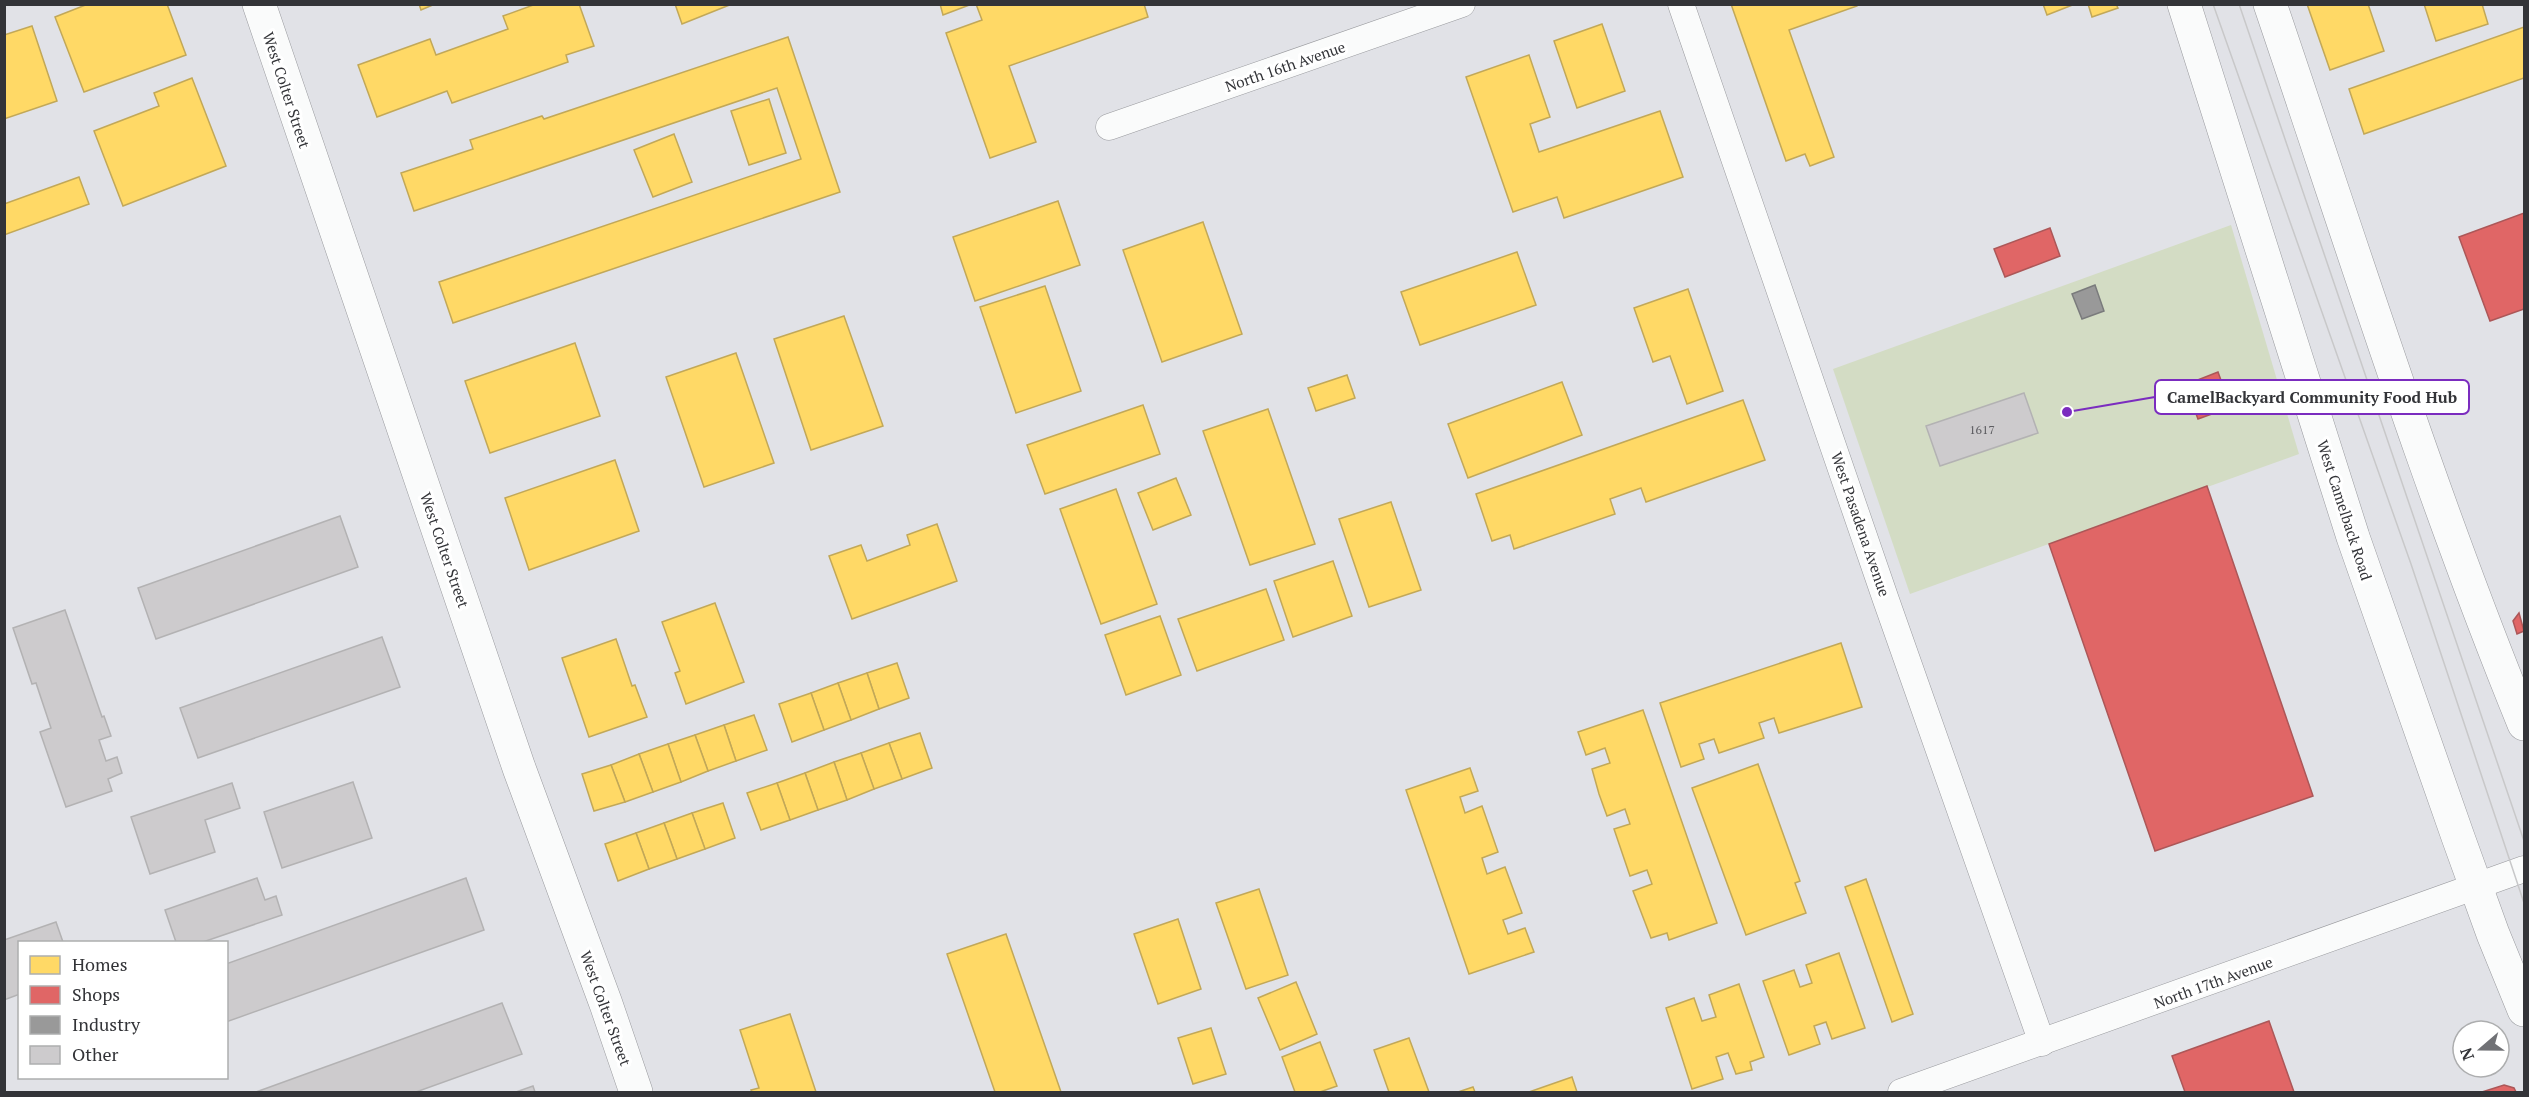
<svg xmlns="http://www.w3.org/2000/svg" width="2529" height="1097" font-family="'PT Serif',serif">
  <rect width="100%" height="100%" fill="#e1e2e7"/>
  <path fill="#d3dcc4" d="M 2231,225 L 2299,454 L 1910,594 L 1833,369 Z"/>
  <g fill="#ffd966" stroke="#c2a858" stroke-width="1.5">
    <path d="M 88,4 L 167,4 L 186,55 L 84,92 L 55,17 Z"/>
    <path d="M 419,4 L 435,4 L 421,10 Z"/>
    <path d="M 536,4 L 579,4 L 594,46 L 566,55 L 568,62 L 452,103 L 447,91 L 377,117 L 358,65 L 430,39 L 436,55 L 508,29 L 503,16 Z"/>
    <path d="M 675,4 L 732,4 L 682,24 Z"/>
    <path d="M 940,4 L 972,4 L 943,15 Z"/>
    <path d="M 976,4 L 1144,4 L 1148,17 L 1009,66 L 1036,142 L 990,158 L 946,33 L 982,20 Z"/>
    <path d="M 1731,4 L 1857,4 L 1857,6 L 1789,30 L 1834,157 L 1810,166 L 1805,154 L 1786,161 Z"/>
    <path d="M 2043,4 L 2075,4 L 2047,15 Z"/>
    <path d="M 2088,4 L 2116,4 L 2118,8 L 2092,17 Z"/>
    <path d="M 2307,4 L 2368,4 L 2384,51 L 2330,70 Z"/>
    <path d="M 2424,4 L 2482,4 L 2488,24 L 2436,41 Z"/>
    <path d="M 1602,24 L 1625,91 L 1577,108 L 1554,41 Z"/>
    <path d="M 32,26 L 57,101 L 4,119 L 4,35 Z"/>
    <path d="M 2524,27 L 2524,78 L 2364,134 L 2349,89 Z"/>
    <path d="M 788,37 L 840,192 L 453,323 L 439,282 L 801,159 L 777,88 L 414,211 L 401,173 L 473,149 L 470,140 L 542,116 L 544,119 Z"/>
    <path d="M 1529,55 L 1550,117 L 1530,124 L 1539,152 L 1660,111 L 1683,177 L 1564,218 L 1557,197 L 1513,212 L 1466,77 Z"/>
    <path d="M 192,78 L 226,166 L 123,206 L 94,131 L 159,106 L 154,93 Z"/>
    <path d="M 769,99 L 786,153 L 749,165 L 731,111 Z"/>
    <path d="M 674,134 L 692,182 L 653,197 L 634,150 Z"/>
    <path d="M 79,177 L 89,204 L 4,235 L 4,204 Z"/>
    <path d="M 1058,201 L 1080,265 L 975,301 L 953,237 Z"/>
    <path d="M 1203,222 L 1242,334 L 1162,362 L 1123,250 Z"/>
    <path d="M 1517,252 L 1536,305 L 1420,345 L 1401,292 Z"/>
    <path d="M 1045,286 L 1081,391 L 1016,413 L 980,307 Z"/>
    <path d="M 1688,289 L 1723,391 L 1687,404 L 1670,356 L 1653,362 L 1634,308 Z"/>
    <path d="M 844,316 L 883,426 L 811,450 L 774,339 Z"/>
    <path d="M 575,343 L 600,416 L 490,453 L 465,381 Z"/>
    <path d="M 736,353 L 774,463 L 704,487 L 666,377 Z"/>
    <path d="M 1347,375 L 1355,398 L 1316,411 L 1308,388 Z"/>
    <path d="M 1562,382 L 1582,435 L 1468,478 L 1448,424 Z"/>
    <path d="M 1743,400 L 1765,460 L 1646,502 L 1641,488 L 1610,499 L 1615,514 L 1514,549 L 1510,535 L 1492,541 L 1476,494 Z"/>
    <path d="M 1143,405 L 1160,454 L 1045,494 L 1027,445 Z"/>
    <path d="M 1268,409 L 1315,544 L 1250,565 L 1203,431 Z"/>
    <path d="M 615,460 L 639,531 L 529,570 L 505,498 Z"/>
    <path d="M 1176,478 L 1191,515 L 1153,530 L 1138,493 Z"/>
    <path d="M 1116,489 L 1157,604 L 1101,624 L 1060,509 Z"/>
    <path d="M 1391,502 L 1421,590 L 1369,607 L 1339,519 Z"/>
    <path d="M 937,524 L 957,581 L 852,619 L 829,556 L 861,545 L 867,561 L 910,545 L 907,535 Z"/>
    <path d="M 1333,561 L 1352,616 L 1293,637 L 1274,581 Z"/>
    <path d="M 1266,589 L 1284,640 L 1197,671 L 1178,619 Z"/>
    <path d="M 715,603 L 744,682 L 686,704 L 675,673 L 680,671 L 662,622 Z"/>
    <path d="M 1160,616 L 1181,675 L 1126,695 L 1105,635 Z"/>
    <path d="M 616,639 L 632,686 L 635,685 L 647,717 L 589,737 L 562,658 Z"/>
    <path d="M 1841,643 L 1862,707 L 1779,733 L 1774,718 L 1759,723 L 1764,738 L 1719,753 L 1714,739 L 1699,744 L 1704,759 L 1681,767 L 1660,703 Z"/>
    <path d="M 897,663 L 909,698 L 879,709 L 867,673 Z"/>
    <path d="M 867,673 L 879,709 L 851,720 L 838,683 Z"/>
    <path d="M 838,683 L 851,720 L 824,730 L 811,693 Z"/>
    <path d="M 811,693 L 824,730 L 792,742 L 779,704 Z"/>
    <path d="M 1643,710 L 1717,923 L 1669,940 L 1667,933 L 1651,938 L 1633,891 L 1652,884 L 1647,870 L 1630,876 L 1614,829 L 1630,824 L 1625,809 L 1607,816 L 1599,794 L 1592,769 L 1610,763 L 1605,748 L 1586,755 L 1578,732 Z"/>
    <path d="M 754,715 L 767,750 L 736,761 L 724,725 Z"/>
    <path d="M 724,725 L 736,761 L 708,771 L 695,735 Z"/>
    <path d="M 920,733 L 932,768 L 902,779 L 889,743 Z"/>
    <path d="M 695,735 L 708,771 L 681,782 L 668,744 Z"/>
    <path d="M 889,743 L 902,779 L 874,789 L 861,753 Z"/>
    <path d="M 668,744 L 681,782 L 653,792 L 639,754 Z"/>
    <path d="M 861,753 L 874,789 L 847,800 L 834,762 Z"/>
    <path d="M 639,754 L 653,792 L 625,802 L 611,765 Z"/>
    <path d="M 834,762 L 847,800 L 818,810 L 805,773 Z"/>
    <path d="M 1758,764 L 1800,881 L 1795,883 L 1806,913 L 1746,935 L 1692,788 Z"/>
    <path d="M 611,765 L 625,802 L 594,811 L 582,774 Z"/>
    <path d="M 1470,768 L 1478,791 L 1460,797 L 1465,813 L 1482,806 L 1498,852 L 1482,858 L 1487,874 L 1505,867 L 1522,913 L 1503,920 L 1508,934 L 1525,928 L 1534,952 L 1469,974 L 1406,790 Z"/>
    <path d="M 805,773 L 818,810 L 790,820 L 777,783 Z"/>
    <path d="M 777,783 L 790,820 L 761,830 L 747,793 Z"/>
    <path d="M 723,803 L 735,838 L 705,849 L 692,813 Z"/>
    <path d="M 692,813 L 705,849 L 677,859 L 664,823 Z"/>
    <path d="M 664,823 L 677,859 L 649,869 L 636,833 Z"/>
    <path d="M 636,833 L 649,869 L 618,881 L 605,844 Z"/>
    <path d="M 1866,879 L 1913,1014 L 1892,1022 L 1845,887 Z"/>
    <path d="M 1259,889 L 1288,975 L 1246,989 L 1216,903 Z"/>
    <path d="M 1178,919 L 1201,989 L 1158,1004 L 1134,934 Z"/>
    <path d="M 1006,934 L 1061,1092 L 995,1092 L 947,954 Z"/>
    <path d="M 1839,953 L 1865,1028 L 1832,1039 L 1826,1022 L 1814,1026 L 1820,1044 L 1789,1055 L 1763,981 L 1794,970 L 1800,987 L 1812,983 L 1806,965 Z"/>
    <path d="M 1296,982 L 1317,1034 L 1280,1050 L 1258,998 Z"/>
    <path d="M 1739,984 L 1764,1057 L 1750,1062 L 1752,1070 L 1736,1074 L 1728,1053 L 1716,1057 L 1723,1079 L 1692,1089 L 1666,1008 L 1694,998 L 1702,1021 L 1716,1017 L 1709,995 Z"/>
    <path d="M 790,1014 L 816,1092 L 752,1092 L 751,1090 L 759,1088 L 740,1030 Z"/>
    <path d="M 1211,1028 L 1226,1074 L 1193,1084 L 1178,1038 Z"/>
    <path d="M 1409,1038 L 1429,1092 L 1389,1092 L 1374,1050 Z"/>
    <path d="M 1320,1042 L 1337,1086 L 1320,1092 L 1295,1092 L 1282,1057 Z"/>
    <path d="M 1572,1077 L 1577,1092 L 1529,1092 Z"/>
    <path d="M 1473,1087 L 1475,1092 L 1458,1092 Z"/>
  </g>
  <g fill="#e06666" stroke="#ac5758" stroke-width="1.5">
    <path d="M 2524,213 L 2524,309 L 2490,321 L 2459,237 Z"/>
    <path d="M 2050,228 L 2060,256 L 2005,277 L 1994,249 Z"/>
    <path d="M 2218,372 L 2222,383 L 2230,380 L 2235,393 L 2227,396 L 2231,407 L 2198,419 L 2185,385 Z"/>
    <path d="M 2207,486 L 2313,796 L 2155,851 L 2049,544 Z"/>
    <path d="M 2519,613 L 2524,631 L 2517,634 L 2513,621 Z"/>
    <path d="M 2269,1021 L 2294,1092 L 2185,1092 L 2172,1056 Z"/>
    <path d="M 2504,1085 L 2514,1088 L 2516,1092 L 2482,1092 Z"/>
  </g>
  <path fill="#999" stroke="#7a7b7c" stroke-width="1.5" d="M 2095,285 L 2104,311 L 2082,319 L 2072,294 Z"/>
  <g fill="#cdcbcd" stroke="#b3b2b3" stroke-width="1.5">
    <path d="M 2024,393 L 2038,433 L 1940,466 L 1926,426 Z"/>
    <path d="M 340,516 L 358,567 L 156,639 L 138,588 Z"/>
    <path d="M 65,610 L 102,717 L 104,716 L 111,736 L 99,740 L 106,761 L 117,757 L 122,773 L 108,779 L 112,791 L 66,807 L 40,732 L 51,728 L 36,683 L 32,684 L 13,628 Z"/>
    <path d="M 382,637 L 400,687 L 198,758 L 180,708 Z"/>
    <path d="M 353,782 L 372,838 L 282,868 L 264,812 Z"/>
    <path d="M 232,783 L 240,808 L 205,820 L 215,852 L 150,874 L 131,817 Z"/>
    <path d="M 257,878 L 265,900 L 276,896 L 282,915 L 203,942 L 176,942 L 165,910 Z"/>
    <path d="M 466,878 L 484,930 L 226,1022 L 226,964 Z"/>
    <path d="M 56,922 L 63,942 L 20,942 L 20,994 L 4,1000 L 4,940 Z"/>
    <path d="M 502,1003 L 522,1054 L 416,1092 L 256,1092 Z"/>
    <path d="M 533,1086 L 535,1092 L 516,1092 Z"/>
  </g>
  <g fill="none" stroke-linecap="round" stroke-linejoin="round">
    <defs>
      <g id="street">
        <path d="M 1681,4 L 1886,600 L 2042,1043"/>
        <path d="M 1109,127 L 1462,4"/>
        <path d="M 1901,1092 L 2524,869"/>
      </g>
      <path id="secondary" d="M 259,4 L 519,768 L 606,1004 L 636,1092"/>
      <g id="primary">
        <path d="M 2184,4 L 2353,537 L 2458,837 L 2493,934 L 2524,1010"/>
        <path d="M 2270,4 C 2352,245 2428,489 2524,724"/>
      </g>
    </defs>
    <use href="#street" stroke="#999a9e" stroke-width="27"/>
    <use href="#secondary" stroke="#999a9e" stroke-width="34"/>
    <use href="#primary" stroke="#999a9e" stroke-width="34"/>
    <use href="#street" stroke="#fafbfb" stroke-width="26"/>
    <use href="#secondary" stroke="#fafbfb" stroke-width="33"/>
    <use href="#primary" stroke="#fafbfb" stroke-width="33"/>
    <g stroke="#c8c8c9" stroke-width="1.5">
      <path d="M 2213,4 L 2411,564 L 2524,903"/>
      <path d="M 2239,4 L 2524,841"/>
    </g>
  </g>
  <g text-anchor="middle" dominant-baseline="central" stroke-width="6" stroke-linejoin="round" paint-order="stroke">
    <g font-size="12" fill="#5c5c60">
      <text x="1982" y="429">1617</text>
    </g>
    <g font-size="15" fill="#333438" stroke="#fff">
      <text transform="translate(1285 66) rotate(-19)">North 16th Avenue</text>
      <text transform="translate(287 90) rotate(72)">West Colter Street</text>
      <text transform="translate(2345 510) rotate(72)">West Camelback Road</text>
      <text transform="translate(1861 524) rotate(71)">West Pasadena Avenue</text>
      <text transform="translate(445 550) rotate(71)">West Colter Street</text>
      <text transform="translate(2213 982) rotate(-20)">North 17th Avenue</text>
      <text transform="translate(606 1008) rotate(70)">West Colter Street</text>
    </g>
  </g>
  <path fill="none" stroke="#7b2cbf" stroke-width="2" d="M2067 412L2155 397"/>
  <circle fill="#7b2cbf" stroke="#fff" stroke-width="2" cx="2067" cy="412" r="6"/>
  <rect fill="#fff" stroke="#7b2cbf" stroke-width="2" x="2155" y="380" width="314" height="34" rx="6"/>
  <g font-size="16" text-anchor="middle" font-weight="bold" fill="#333438">
    <text x="2312" y="403">CamelBackyard Community Food Hub</text>
  </g>
  <rect width="2529" height="1097" fill="none" stroke="#333438" stroke-width="12"/>
  <rect x="18" y="941" width="210" height="138" fill="#ffffff" stroke="#adaeaf" stroke-width="1.5"/>
  <rect x="30" y="956" width="30" height="18" fill="#ffd966" stroke="#adaeaf" stroke-width="1.5"/>
  <text x="72" y="971" font-size="18" fill="#333438">Homes</text>
  <rect x="30" y="986" width="30" height="18" fill="#e06666" stroke="#adaeaf" stroke-width="1.5"/>
  <text x="72" y="1001" font-size="18" fill="#333438">Shops</text>
  <rect x="30" y="1016" width="30" height="18" fill="#999999" stroke="#adaeaf" stroke-width="1.5"/>
  <text x="72" y="1031" font-size="18" fill="#333438">Industry</text>
  <rect x="30" y="1046" width="30" height="18" fill="#cdcbcd" stroke="#adaeaf" stroke-width="1.5"/>
  <text x="72" y="1061" font-size="18" fill="#333438">Other</text>
  <g transform="translate(2481 1049) rotate(250)"><circle r="28" fill="#ffffff" stroke="#adaeaf" stroke-width="1.5"/>
  <path d="M0-4.5L10 22L0 15L-10 22Z" fill="#707175"/>
  <text y="-9" font-size="16" font-weight="bold" text-anchor="middle" fill="#333438">N</text>
  </g>
</svg>
